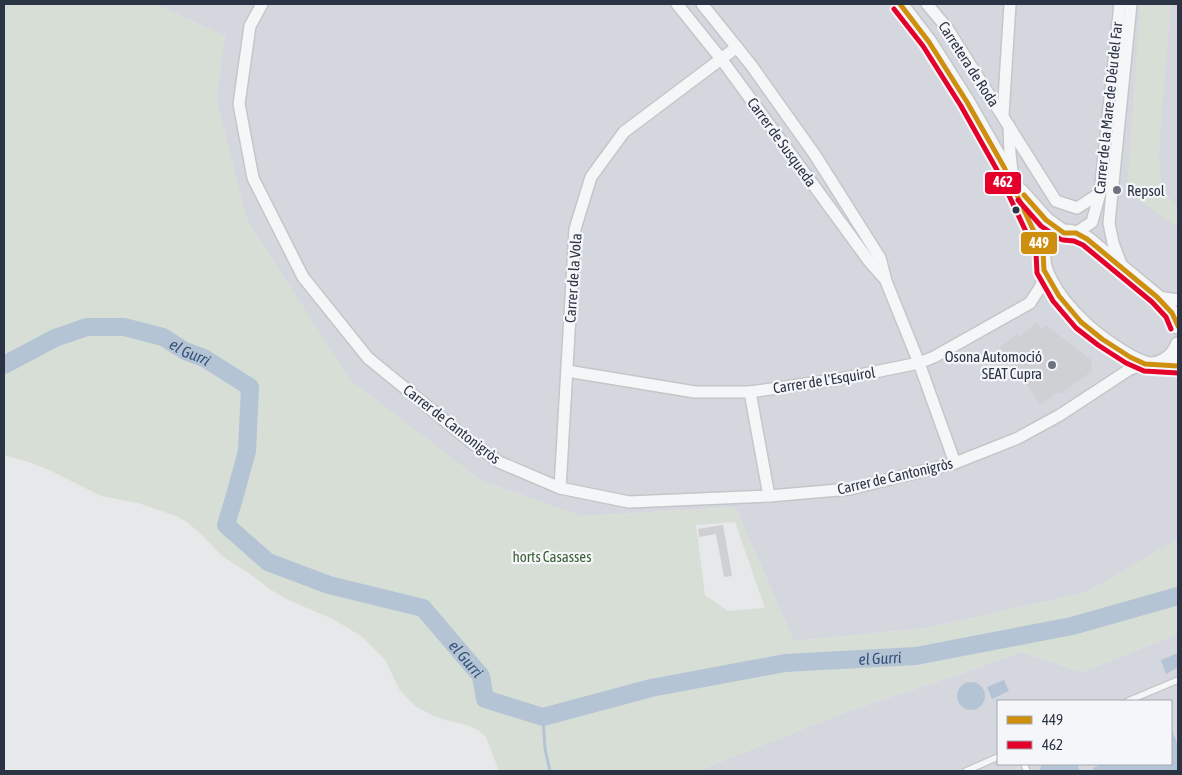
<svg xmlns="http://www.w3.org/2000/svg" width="1182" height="775" font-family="'Asap Condensed',sans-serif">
  <rect width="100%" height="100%" fill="#e6e8ea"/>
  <g fill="#d4d7dd" fill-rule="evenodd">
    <path d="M 155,4 L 1178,4 L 1178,539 L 1087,592 L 927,628 L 794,641 L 735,507 L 580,516 L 480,480 L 351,381 L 247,221 L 216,98 L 225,36 Z"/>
    <path d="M 1178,634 L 1178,771 L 697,771 L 854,709 L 969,671 L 1021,652 L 1082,672 ZM 998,701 L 1171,701 L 1171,764 L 998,764 Z"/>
  </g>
  <g fill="#d6ded6" fill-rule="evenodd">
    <path d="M 4,4 L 155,4 L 225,36 L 216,98 L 247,221 L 351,381 L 480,480 L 580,516 L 735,507 L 794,641 L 927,628 L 1087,592 L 1178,539 L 1178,634 L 1082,672 L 1021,652 L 969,671 L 854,709 L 697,771 L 499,771 L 486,737 L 478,730 L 467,725 L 445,720 L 434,716 L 415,706 L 399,689 L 386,661 L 361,636 L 333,619 L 288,600 L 268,588 L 250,574 L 222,556 L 201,534 L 187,522 L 176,516 L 138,503 L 101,496 L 51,471 L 29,462 L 4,455 ZM 735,522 L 765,608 L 728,611 L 705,595 L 696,525 Z"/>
    <path d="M 1140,4 L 1171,4 L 1159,153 L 1162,185 L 1168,196 L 1178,207 L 1178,228 L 1135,197 L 1128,181 L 1128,175 Z"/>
  </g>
  <g fill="#b4c4d5">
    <path d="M 1178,653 L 1178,667 L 1166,674 L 1161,660 Z"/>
    <path d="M 1004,680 L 1009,691 L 992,699 L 987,687 Z"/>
    <circle cx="971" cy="696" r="14"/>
    <path d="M 1171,728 L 1178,745 L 1178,771 L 1094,771 L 1093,768 L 1103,764 L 1171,764 Z"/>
    <path d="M 1042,764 L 1077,764 L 1080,771 L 1039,771 Z"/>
  </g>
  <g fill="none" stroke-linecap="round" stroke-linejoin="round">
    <path stroke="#b4c4d5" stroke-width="3" d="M 543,717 L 545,749 L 550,771"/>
    <path stroke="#b4c4d5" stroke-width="18" id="s1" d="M 4,365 L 55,338 L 87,327 L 124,327 L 163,337 L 185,351 L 204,358 L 250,387 L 247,451 L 235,495 L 226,525 L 268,562 L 329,585 L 423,608 L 481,676 L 485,699 L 543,717 L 651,688 L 785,663 L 916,656 L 1072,626 L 1178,596"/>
  </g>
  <g fill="#ced0d3">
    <path d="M 1036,323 L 1041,329 L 1046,325 L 1091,360 L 1092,371 L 1060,394 L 1058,392 L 1041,405 L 1000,347 L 1017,334 L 1019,337 Z"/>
    <path d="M 723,525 L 732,576 L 724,577 L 716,534 L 699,537 L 698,529 Z"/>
  </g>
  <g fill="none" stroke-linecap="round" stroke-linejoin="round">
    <defs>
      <g id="service">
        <path d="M 1128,701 L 1178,680"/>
        <path d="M 1024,764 L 1027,771"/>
        <path d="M 966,771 L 998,757"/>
      </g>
      <g id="minor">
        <path d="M 262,4 L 250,26 L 239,104 L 253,178 L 303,277 L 368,358 L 471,442 L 499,462 L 560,488 L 629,502 L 769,496 L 850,489 L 955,463 L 1018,438 L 1060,415 L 1130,369 L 1145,364"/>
        <path d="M 677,4 L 722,60 L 869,261 L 884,278"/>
        <path d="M 702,4 L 751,65 L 815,155 L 880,258 L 886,281 L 919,363 L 955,463"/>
        <path d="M 927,4 L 947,28 L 1056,201 L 1077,208 L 1100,193"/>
        <path d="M 1003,115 L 1010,4"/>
        <path d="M 1009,126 L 1010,154 L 1013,180"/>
        <path d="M 1076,233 L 1092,222 L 1100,193 L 1120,4"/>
        <path d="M 1122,267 L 1113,243 L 1109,223 L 1131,4"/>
        <path d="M 1157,297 L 1178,300"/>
        <path d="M 567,371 L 695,392 L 750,392 L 840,379 L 919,363 L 934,357 L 1030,303 L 1041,286 L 1044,270"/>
        <path d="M 750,392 L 769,496"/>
        <path d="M 560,488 L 575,229 L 591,177 L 624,132 L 737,47"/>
      </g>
      <g id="tertiary">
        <path d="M 900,4 L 929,42 L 967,102 L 1004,167 L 1043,251"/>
        <path d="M 1020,191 L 1046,220 L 1064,233"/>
        <path d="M 1178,326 L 1172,313 L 1157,297 L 1087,239 C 1076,233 1067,229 1055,236 C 1022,256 1064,305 1082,322 C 1095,335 1128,359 1145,364 C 1159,368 1174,357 1178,345"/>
      </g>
    </defs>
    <use href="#service" stroke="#c4c6c8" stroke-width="8"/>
    <use href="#minor" stroke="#c4c6c8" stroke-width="14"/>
    <use href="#tertiary" stroke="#c4c6c8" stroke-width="18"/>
    <use href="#service" stroke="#f5f6f7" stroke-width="5.5"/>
    <use href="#minor" stroke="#f5f6f7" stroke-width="11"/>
    <use href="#tertiary" stroke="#f5f6f7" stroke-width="15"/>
    <defs>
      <g id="bus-1">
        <path d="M 900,4 L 929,42 L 967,102 L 1004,167 L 1043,251 L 1044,270 L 1059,296 L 1081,322 L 1102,339 L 1130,357 L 1145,364 L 1178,366"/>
        <path d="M 1024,195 L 1046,220 L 1064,233 L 1076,233 L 1087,239 L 1157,297 L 1172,313 L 1178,326"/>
      </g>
      <g id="bus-2">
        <path d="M 894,9 L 923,46 L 961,106 L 997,170 L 1036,253 L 1037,273 L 1053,301 L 1076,328 L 1098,345 L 1126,363 L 1144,371 L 1178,373"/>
        <path d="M 1018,200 L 1041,226 L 1060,239 L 1063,240 L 1074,241 L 1083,245 L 1152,302 L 1166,317 L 1171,329"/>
      </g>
    </defs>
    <use href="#bus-1" stroke="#f4f6f9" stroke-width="9"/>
    <use href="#bus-2" stroke="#f4f6f9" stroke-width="9"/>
    <use href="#bus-1" stroke="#ce8f0e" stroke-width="5"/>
    <use href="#bus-2" stroke="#e4002b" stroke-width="5"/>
  </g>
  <g fill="#6c737f" stroke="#f4f6f9" stroke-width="2">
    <circle cx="1117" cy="190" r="5"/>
    <circle cx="1052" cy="365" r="5"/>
  </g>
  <circle fill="#2b3445" stroke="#f4f6f9" stroke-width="2" cx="1016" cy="210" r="4.5"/>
  <g text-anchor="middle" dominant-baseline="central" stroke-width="4.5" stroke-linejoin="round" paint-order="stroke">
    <g font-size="15" fill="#2b3445" stroke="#f4f6f9">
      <text transform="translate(969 64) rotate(57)">Carretera de Roda</text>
      <text transform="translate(1108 108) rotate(-84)">Carrer de la Mare de Déu del Far</text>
      <text transform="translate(782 142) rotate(54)">Carrer de Susqueda</text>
      <text transform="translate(573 278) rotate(-86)">Carrer de la Vola</text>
      <text transform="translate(824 380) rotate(-9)">Carrer de l'Esquirol</text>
      <text transform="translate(452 424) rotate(38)">Carrer de Cantonigròs</text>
      <text transform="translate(895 476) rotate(-13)">Carrer de Cantonigròs</text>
    </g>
    <g font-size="15" fill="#2b3445" stroke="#f4f6f9" text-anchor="start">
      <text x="1127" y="190">Repsol</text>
      <text x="1042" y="356" text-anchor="end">Osona Automoció<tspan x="1042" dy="17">SEAT Cupra</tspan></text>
    </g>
    <g font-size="15" fill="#3f6138" stroke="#f4f6f9">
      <text x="552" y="556">horts Casasses</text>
    </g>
    <g font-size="16" font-style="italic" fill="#34527a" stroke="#f4f6f9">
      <text stroke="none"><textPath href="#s1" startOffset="200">el Gurri</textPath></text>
      <text stroke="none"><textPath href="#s1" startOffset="1145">el Gurri</textPath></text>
      <text stroke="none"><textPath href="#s1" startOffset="695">el Gurri</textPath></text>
    </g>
  </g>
  <g stroke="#f4f6f9" stroke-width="2">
    <rect x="984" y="171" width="38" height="24" rx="5" fill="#e4002b"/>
    <rect x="1020" y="231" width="38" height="24" rx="5" fill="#ce8f0e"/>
  </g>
  <g font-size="14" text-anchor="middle" font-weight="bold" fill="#fff">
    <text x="1003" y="187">462</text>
    <text x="1039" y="248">449</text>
  </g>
  <rect width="1182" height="775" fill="none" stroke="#2b3445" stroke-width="10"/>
  <rect x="997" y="700" width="175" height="65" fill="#f4f6f9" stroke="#a4a8b1"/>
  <rect x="1007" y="716" width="25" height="8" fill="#ce8f0e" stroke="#a4a8b1"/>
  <text x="1042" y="725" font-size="15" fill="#2b3445">449</text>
  <rect x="1007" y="741" width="25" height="8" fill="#e4002b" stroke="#a4a8b1"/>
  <text x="1042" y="750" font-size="15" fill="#2b3445">462</text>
</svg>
